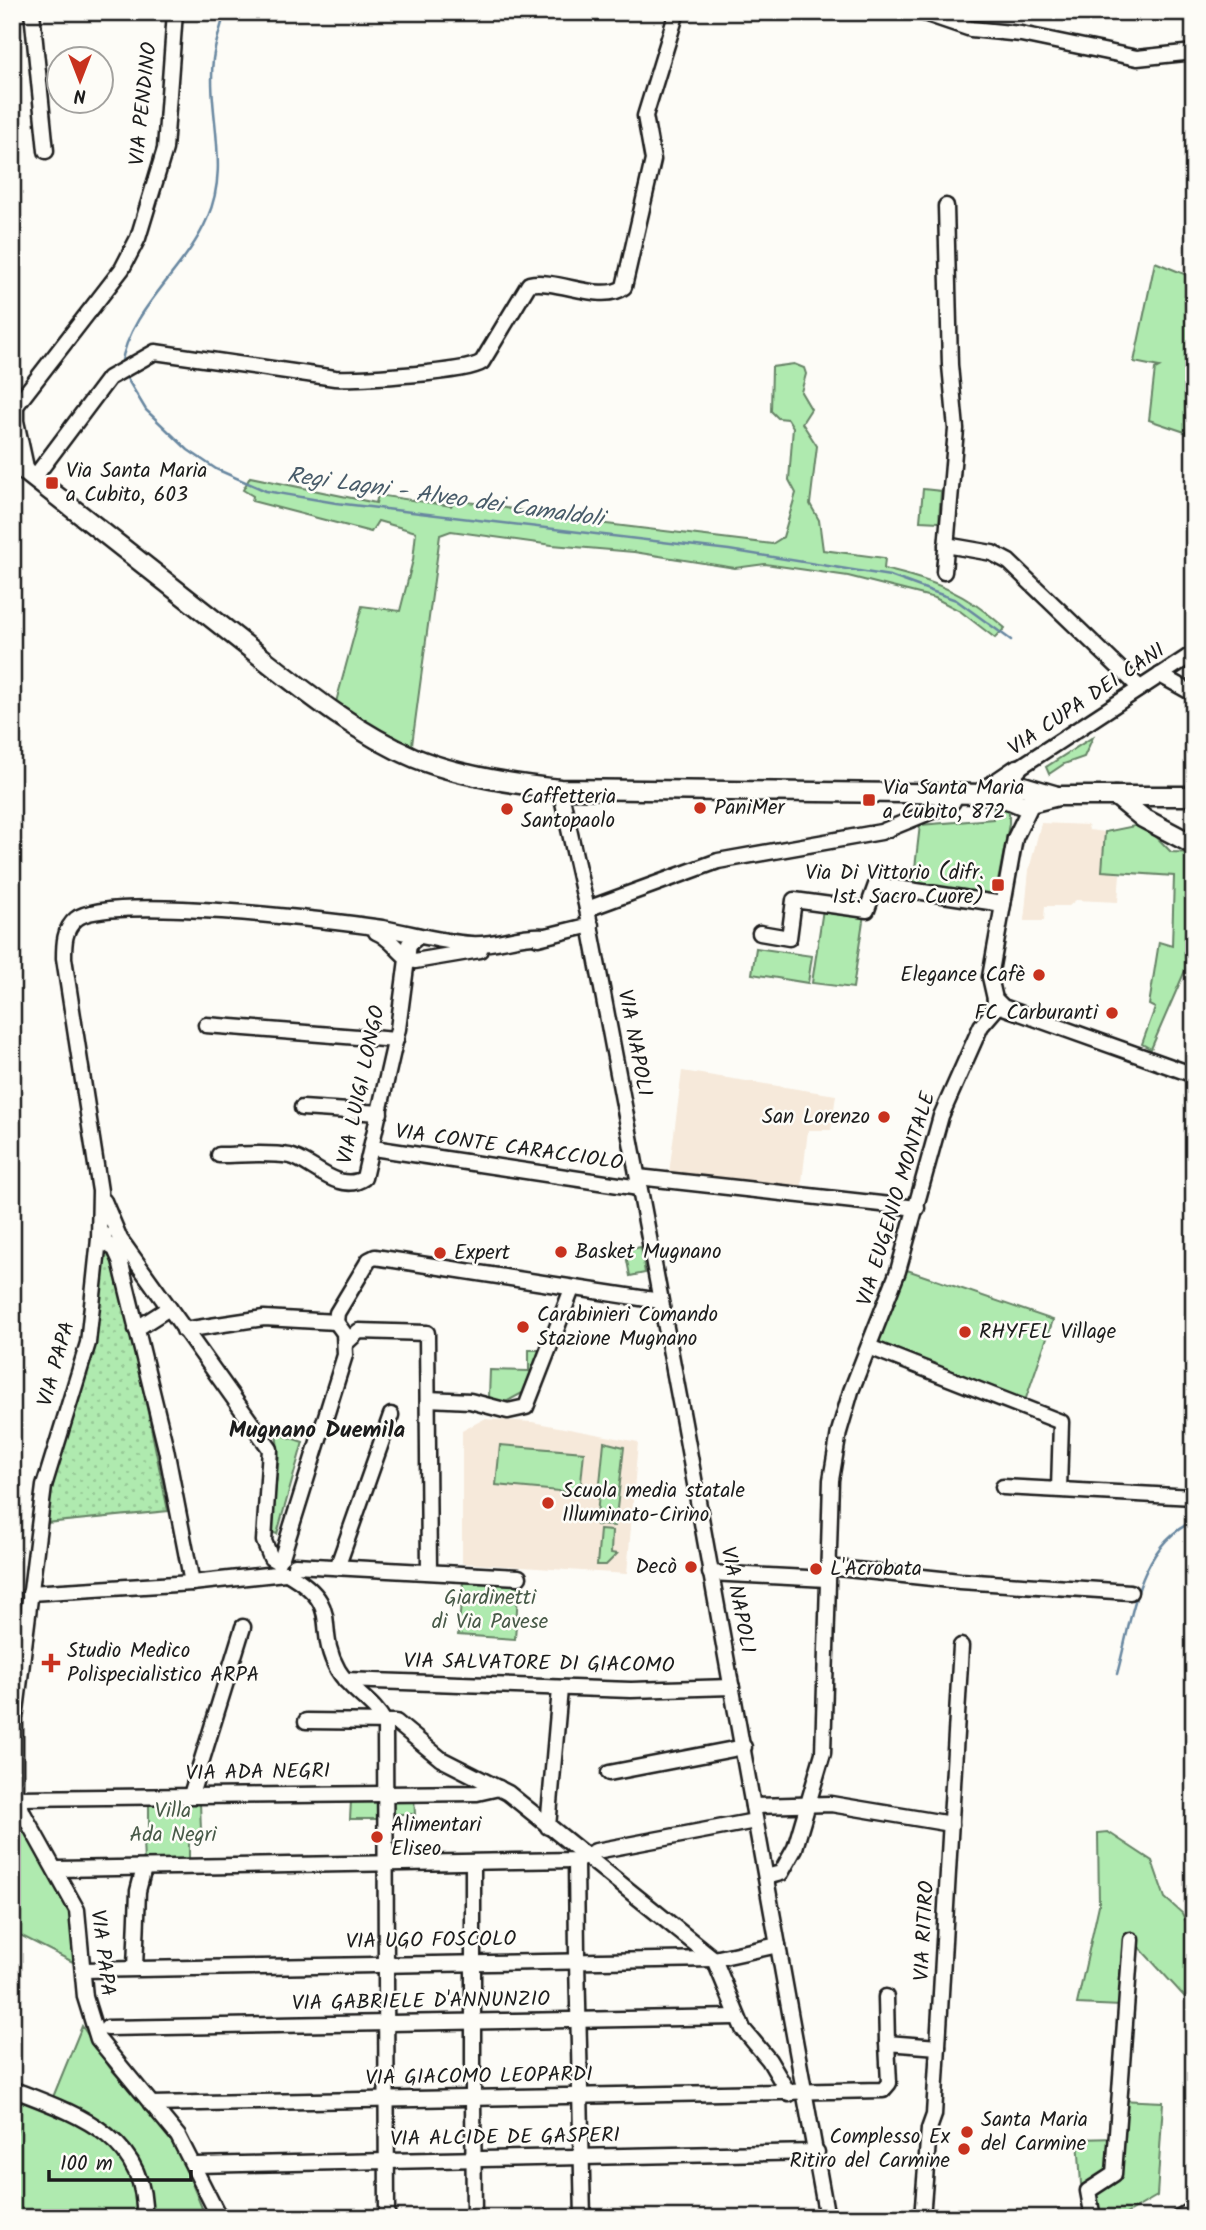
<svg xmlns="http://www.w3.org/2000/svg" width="1206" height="2230" font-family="Kalam,sans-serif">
  <defs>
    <pattern id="garden-dots" width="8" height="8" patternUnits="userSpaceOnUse" patternTransform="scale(1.75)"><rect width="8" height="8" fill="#afeaaf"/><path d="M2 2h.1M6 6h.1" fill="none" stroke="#96c896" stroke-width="1.8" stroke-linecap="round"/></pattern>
  </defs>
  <rect width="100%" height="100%" fill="#fdfcf7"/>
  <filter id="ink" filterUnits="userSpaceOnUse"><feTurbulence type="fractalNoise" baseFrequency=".0143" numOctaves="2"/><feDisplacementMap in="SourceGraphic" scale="14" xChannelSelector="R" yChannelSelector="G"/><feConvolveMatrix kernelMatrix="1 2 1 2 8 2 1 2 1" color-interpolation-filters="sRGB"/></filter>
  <g filter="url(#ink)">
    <g fill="#f6e9da">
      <path d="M 1041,823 L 1088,825 L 1089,830 L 1105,832 L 1102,870 L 1120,874 L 1118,902 L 1076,900 L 1069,906 L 1045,906 L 1044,921 L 1024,921 L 1029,870 Z"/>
      <path d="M 682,1071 L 836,1095 L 831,1130 L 808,1130 L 801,1191 L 669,1173 Z"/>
      <path d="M 484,1419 L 532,1422 L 638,1442 L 627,1574 L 462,1563 L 462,1431 Z"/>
    </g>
    <g fill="#afeaaf" stroke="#668366" stroke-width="2">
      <path d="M 1155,262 L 1194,278 L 1194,435 L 1149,420 L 1155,369 L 1159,367 L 1134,362 Z"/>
      <path d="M 794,364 L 804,368 L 806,374 L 801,392 L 811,409 L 802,423 L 817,446 L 810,504 L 819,520 L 823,550 L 885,558 L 884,569 C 935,581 966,593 1005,628 L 995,638 L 960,611 L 935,598 L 848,576 L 765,564 L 735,568 L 634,552 L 552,545 L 451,531 L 440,535 L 412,745 L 390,737 L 336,702 L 362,606 L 400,611 L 413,560 L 416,532 L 378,521 L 371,532 L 252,501 L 253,496 L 243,490 L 250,477 L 376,503 L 378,495 L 451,506 L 456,500 L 598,523 L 772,544 L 783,537 L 796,493 L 789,480 L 793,427 L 788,419 L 778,418 L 771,411 L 772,367 Z"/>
      <path d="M 923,489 L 941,491 L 939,522 L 920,521 Z"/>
      <path d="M 1093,737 L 1084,757 L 1064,764 L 1049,774 L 1046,767 Z"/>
      <path d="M 994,805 L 1009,805 L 1009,824 L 995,897 L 913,885 L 920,825 L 993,819 Z"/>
      <path d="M 1144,824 L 1171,852 L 1194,853 L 1194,950 L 1151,1049 L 1142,1044 L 1155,1008 L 1149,1005 L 1159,942 L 1172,946 L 1174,876 L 1102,871 L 1105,832 Z"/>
      <path d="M 823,909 L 864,914 L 853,988 L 812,983 Z"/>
      <path d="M 756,948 L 812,956 L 808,983 L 752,974 Z"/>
      <path d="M 641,1247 L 645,1273 L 630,1276 L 625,1250 Z"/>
      <path d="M 904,1269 L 1053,1320 L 1025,1401 L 876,1344 Z"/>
      <path d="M 529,1350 L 540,1350 L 526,1391 L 504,1403 L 489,1397 L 490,1370 L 529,1371 Z"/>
      <path d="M 276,1433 L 303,1442 L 277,1534 L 271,1532 L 279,1456 Z"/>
      <path d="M 604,1442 L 624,1447 L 615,1526 L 596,1525 Z"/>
      <path d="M 500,1445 L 584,1452 L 580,1493 L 496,1485 Z"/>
      <path d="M 600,1530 L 612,1531 L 611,1553 L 617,1554 L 606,1565 L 597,1565 Z"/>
      <path d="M 498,1579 L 519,1580 L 515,1639 L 458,1635 L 463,1582 L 490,1584 Z"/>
      <path d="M 414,1797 L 415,1814 L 390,1814 L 390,1798 Z"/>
      <path d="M 149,1800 L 200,1802 L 201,1831 L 189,1839 L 189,1862 L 144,1863 L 143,1840 L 149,1839 Z"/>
      <path d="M 351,1801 L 379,1801 L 379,1819 L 350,1819 Z"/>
      <path d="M 12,1802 L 63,1888 L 73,1921 L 73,1962 L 12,1931 Z"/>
      <path d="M 1108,1832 L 1152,1861 L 1165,1898 L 1182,1913 L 1191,1932 L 1189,1938 L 1194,1941 L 1194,2007 L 1126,1933 L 1121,2006 L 1077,2004 L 1099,1905 L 1098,1833 Z"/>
      <path d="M 82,2026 L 110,2068 L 162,2126 L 180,2154 L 202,2208 L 198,2218 L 154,2218 C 150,2209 152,2196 148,2186 C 126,2133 104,2120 53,2097 Z"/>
      <path d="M 12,2097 C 58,2114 125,2135 135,2191 C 137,2199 136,2209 136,2218 L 12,2218 L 12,2147 L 18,2128 L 12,2113 Z"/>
      <path d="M 1119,2100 L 1163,2102 L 1157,2196 L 1119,2218 L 1101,2218 L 1087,2200 L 1088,2191 L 1081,2184 L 1078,2139 L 1116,2138 Z"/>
    </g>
    <path fill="url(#garden-dots)" stroke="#668366" stroke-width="2" d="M 107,1252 L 118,1265 L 168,1511 L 45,1523 L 57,1465 L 96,1340 L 104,1255 Z"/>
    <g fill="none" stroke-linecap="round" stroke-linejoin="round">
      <g stroke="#6887a0" stroke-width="2.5">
        <path d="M 121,366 C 129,309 185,271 207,219 C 231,166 207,114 213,59 C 215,44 221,27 225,12"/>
        <path d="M 125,375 L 146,410 L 188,450 L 216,469 L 266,491 L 336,503 L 729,550 L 890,576 L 956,600 L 1011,640"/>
        <path d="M 1117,1674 C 1132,1621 1137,1545 1194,1521"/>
      </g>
      <defs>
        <g id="minor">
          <path d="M 32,12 L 46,151"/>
          <path d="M 921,12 L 971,29 L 1021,34 L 1137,58 L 1194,52"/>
          <path d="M 16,409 L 16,421 L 27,472"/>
          <path d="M 12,411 L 122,269 L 138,238 L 165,149 L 175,12"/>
          <path d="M 34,478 L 109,378 L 155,352 L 335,378 C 358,379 467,373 482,362 L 529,284 C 557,278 602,304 624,287 L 653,160 L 645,116 L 677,12"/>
          <path d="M 946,545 L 992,553 L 1009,562 L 1140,688"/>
          <path d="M 944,572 L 956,429 L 950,365 L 946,206"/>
          <path d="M 1160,675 L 1194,694"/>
          <path d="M 1014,776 L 1017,769 L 1194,653"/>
          <path d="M 560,789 L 587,909 L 684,1423 L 827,2218"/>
          <path d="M 1032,803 L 1015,838 L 990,977 L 995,999 L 1003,1007 L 1194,1075"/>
          <path d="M 587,909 L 718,861 L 881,832 L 952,803 L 957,794"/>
          <path d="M 376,932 C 394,939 400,957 415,961 L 480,950"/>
          <path d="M 760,933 L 789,938 L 794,900 L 867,910 L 876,885 L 1003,904"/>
          <path d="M 538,938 L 591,925"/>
          <path d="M 206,1025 L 396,1040"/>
          <path d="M 302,1108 L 380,1113"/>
          <path d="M 373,1148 L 639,1188"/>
          <path d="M 219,1155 C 242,1155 267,1152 290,1156 C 310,1160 339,1195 364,1178 L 398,1029 L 409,944 L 419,936"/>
          <path d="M 638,1177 L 917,1208"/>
          <path d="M 104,1201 L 120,1239 L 270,1449 L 264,1541 L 271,1558 L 278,1562"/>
          <path d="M 105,1235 L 99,1239 L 115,1249 L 120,1260 L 166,1449 L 192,1583"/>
          <path d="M 336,1322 L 337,1313 L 369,1260 L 375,1257 L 660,1301"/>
          <path d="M 136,1329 L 169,1308"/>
          <path d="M 184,1330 L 264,1318 L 336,1322"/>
          <path d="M 346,1343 L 359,1331 L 427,1333 L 429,1571"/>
          <path d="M 869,1347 L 1061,1422 L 1059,1489"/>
          <path d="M 428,1399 L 470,1401 L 508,1411 L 526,1407 L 572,1289"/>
          <path d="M 1003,1487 L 1194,1497"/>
          <path d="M 282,1557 L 345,1355 L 344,1333 L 336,1322"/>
          <path d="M 295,1565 L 519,1577"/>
          <path d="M 338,1565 L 391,1415"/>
          <path d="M 828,1567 L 960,1581 L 1130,1592"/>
          <path d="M 287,1573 C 346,1607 313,1626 338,1670 C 350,1691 374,1701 385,1723 L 387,2218"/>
          <path d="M 710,1573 L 827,1579"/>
          <path d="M 30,1593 L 192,1583 L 285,1573"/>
          <path d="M 345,1680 L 631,1690 L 732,1687"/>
          <path d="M 306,1721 L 396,1722 L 441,1759 L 508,1793 L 714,1959 L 743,2029 L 769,2060 L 789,2094"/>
          <path d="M 609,1773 L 744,1747"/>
          <path d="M 191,1795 L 243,1627"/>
          <path d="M 17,1798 L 477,1793 L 499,1788"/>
          <path d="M 753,1806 L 831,1804 L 951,1824"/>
          <path d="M 548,1827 L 560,1689"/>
          <path d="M 576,1860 L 577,1955"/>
          <path d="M 473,1864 L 473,1962"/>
          <path d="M 57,1869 L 576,1860 L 596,1851 L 755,1821"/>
          <path d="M 766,1877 L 781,1873 L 795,1848 L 823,1753 L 831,1480 L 839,1432 L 851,1391 L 898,1271 L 941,1116 L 981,1026 L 994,1011 L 995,999"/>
          <path d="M 577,1961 L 583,2218"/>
          <path d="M 135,1968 L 138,1891 L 144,1868"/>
          <path d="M 83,1970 L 714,1959 L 778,1945"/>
          <path d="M 886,1997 L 887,2043"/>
          <path d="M 107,2028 L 736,2017"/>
          <path d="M 12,2089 C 74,2113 148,2136 144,2218"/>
          <path d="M 473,2091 L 473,1965"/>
          <path d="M 473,2098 L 474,2218"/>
          <path d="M 151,2104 L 883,2090 L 889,2083 L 887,2043 L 938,2047"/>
          <path d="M 195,2165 L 817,2152"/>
          <path d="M 224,2218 L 217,2213 L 178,2136 L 98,2039 L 85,1997 L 77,1910 L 23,1813 L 15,1790 L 15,1719 L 44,1486 L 88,1343 L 99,1239 L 100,1191 L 64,958 C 64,944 64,929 76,919 C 105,893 335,921 382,928 C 411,933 441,942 471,944 C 495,946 519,934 544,936"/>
          <path d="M 922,2218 L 929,2129 L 934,2115 L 961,1646"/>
          <path d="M 1093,2218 L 1088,2191 L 1114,2174 L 1131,1940"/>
          <path d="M 1178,2218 L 1194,2208"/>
        </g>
        <g id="major">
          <path d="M 12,461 C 89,521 166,582 242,642 C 296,684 351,731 415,758 C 459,776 512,784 560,789 L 988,794 L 1010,800"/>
          <path d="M 1011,789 L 1010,800 L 1022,805 L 1058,796 L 1194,796"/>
          <path d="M 1001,791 L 1023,786 L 1054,795"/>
          <path d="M 980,794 L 1017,769"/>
          <path d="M 1116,796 L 1143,818 L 1194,845"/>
        </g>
      </defs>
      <use href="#minor" stroke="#1c1c1c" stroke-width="19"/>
      <use href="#major" stroke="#1c1c1c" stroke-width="23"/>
      <use href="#minor" stroke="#fdfcf7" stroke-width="14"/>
      <use href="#major" stroke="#fdfcf7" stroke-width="18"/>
    </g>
  </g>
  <g fill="#c8321e" stroke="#fdfcf7" stroke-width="2.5">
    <rect x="45" y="476" width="14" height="14" rx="3.5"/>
    <rect x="862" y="793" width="14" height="14" rx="3.5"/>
    <circle cx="700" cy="808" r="7"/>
    <circle cx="507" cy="809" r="7"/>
    <rect x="991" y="878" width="14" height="14" rx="3.5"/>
    <circle cx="1039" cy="975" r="7"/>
    <circle cx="1112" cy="1013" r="7"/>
    <circle cx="884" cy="1117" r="7"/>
    <circle cx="561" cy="1252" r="7"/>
    <circle cx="440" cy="1253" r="7"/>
    <circle cx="523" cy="1327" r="7"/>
    <circle cx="965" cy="1332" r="7"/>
    <circle cx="548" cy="1503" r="7"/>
    <circle cx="691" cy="1567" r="7"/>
    <circle cx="816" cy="1569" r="7"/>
    <path d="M47.5 1652.5h7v7h7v7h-7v7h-7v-7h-7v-7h7z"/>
    <circle cx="377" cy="1837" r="7"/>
    <circle cx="967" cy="2132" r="7"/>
    <circle cx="964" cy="2149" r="7"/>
  </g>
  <g text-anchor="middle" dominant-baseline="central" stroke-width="5" stroke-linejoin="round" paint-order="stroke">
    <g font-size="21" fill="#1c1c1c" stroke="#fdfcf7">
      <text transform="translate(144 104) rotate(-84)">VIA PENDINO</text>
      <text transform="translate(1087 700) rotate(-34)">VIA CUPA DEI CANI</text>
      <text transform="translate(634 1043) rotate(79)">VIA NAPOLI</text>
      <text transform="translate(362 1085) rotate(-78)">VIA LUIGI LONGO</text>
      <text transform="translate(509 1148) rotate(8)">VIA CONTE CARACCIOLO</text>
      <text transform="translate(897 1199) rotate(-73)">VIA EUGENIO MONTALE</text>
      <text transform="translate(57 1364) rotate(-74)">VIA PAPA</text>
      <text transform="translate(737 1600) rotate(79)">VIA NAPOLI</text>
      <text transform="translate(539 1664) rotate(1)">VIA SALVATORE DI GIACOMO</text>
      <text transform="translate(258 1773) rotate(-1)">VIA ADA NEGRI</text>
      <text transform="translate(925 1931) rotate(-87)">VIA RITIRO</text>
      <text transform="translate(431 1941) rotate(-1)">VIA UGO FOSCOLO</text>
      <text transform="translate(102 1953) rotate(83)">VIA PAPA</text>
      <text transform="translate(421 2002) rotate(-1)">VIA GABRIELE D'ANNUNZIO</text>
      <text transform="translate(479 2077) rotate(-1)">VIA GIACOMO LEOPARDI</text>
      <text transform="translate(505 2138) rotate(-1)">VIA ALCIDE DE GASPERI</text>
    </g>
    <g font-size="21" fill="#1c1c1c" stroke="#fdfcf7" text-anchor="start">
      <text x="66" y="471">Via Santa Maria<tspan x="66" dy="24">a Cubito, 603</tspan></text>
      <text x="883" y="788">Via Santa Maria<tspan x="883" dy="24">a Cubito, 872</tspan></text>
      <text x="521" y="797">Caffetteria<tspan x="521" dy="24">Santopaolo</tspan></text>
      <text x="714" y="808">PaniMer</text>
      <text x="984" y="873" text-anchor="end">Via Di Vittorio (difr.<tspan x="984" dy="24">Ist. Sacro Cuore)</tspan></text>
      <text x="1025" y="975" text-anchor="end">Elegance Cafè</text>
      <text x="1098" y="1013" text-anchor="end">FC Carburanti</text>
      <text x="870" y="1117" text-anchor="end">San Lorenzo</text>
      <text x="575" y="1252">Basket Mugnano</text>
      <text x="454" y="1253">Expert</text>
      <text x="537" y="1315">Carabinieri Comando<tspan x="537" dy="24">Stazione Mugnano</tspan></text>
      <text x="979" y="1332">RHYFEL Village</text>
      <text x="562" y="1491">Scuola media statale<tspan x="562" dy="24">Illuminato-Cirino</tspan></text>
      <text x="677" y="1567" text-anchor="end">Decò</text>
      <text x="830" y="1569">L'Acrobata</text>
      <text x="67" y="1651">Studio Medico<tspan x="67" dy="24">Polispecialistico ARPA</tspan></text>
      <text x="391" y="1825">Alimentari<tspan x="391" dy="24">Eliseo</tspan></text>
      <text x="981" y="2120">Santa Maria<tspan x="981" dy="24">del Carmine</tspan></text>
      <text x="950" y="2137" text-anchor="end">Complesso Ex<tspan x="950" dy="24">Ritiro del Carmine</tspan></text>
    </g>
    <g font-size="21" fill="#485a48" stroke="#fdfcf7">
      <text x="490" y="1598">Giardinetti<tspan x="490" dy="24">di Via Pavese</tspan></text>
      <text x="173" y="1811">Villa<tspan x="173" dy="24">Ada Negri</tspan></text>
    </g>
    <g font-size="23" font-style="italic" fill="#485b69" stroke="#fdfcf7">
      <text transform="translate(445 498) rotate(8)">Regi Lagni - Alveo dei Camaldoli</text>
    </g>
    <g font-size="23" font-weight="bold" fill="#1c1c1c" stroke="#fdfcf7">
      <text x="317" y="1431">Mugnano Duemila</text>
    </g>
  </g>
  <rect width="1206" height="2230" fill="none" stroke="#fdfcf7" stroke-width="42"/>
  <rect x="21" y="21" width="1164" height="2188" fill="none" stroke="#1c1c1c" stroke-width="2.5" filter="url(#ink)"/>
  <g transform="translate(80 80) rotate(180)"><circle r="33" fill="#fdfcf7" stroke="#a3a29f" stroke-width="2"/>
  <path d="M0-5L12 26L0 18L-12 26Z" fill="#c8321e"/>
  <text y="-10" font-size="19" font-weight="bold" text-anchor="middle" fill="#1c1c1c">N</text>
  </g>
  <path d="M49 2170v10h142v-10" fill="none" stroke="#1c1c1c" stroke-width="3.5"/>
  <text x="60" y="2170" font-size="21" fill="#1c1c1c" stroke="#fdfcf7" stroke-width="5" paint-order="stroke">100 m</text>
</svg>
